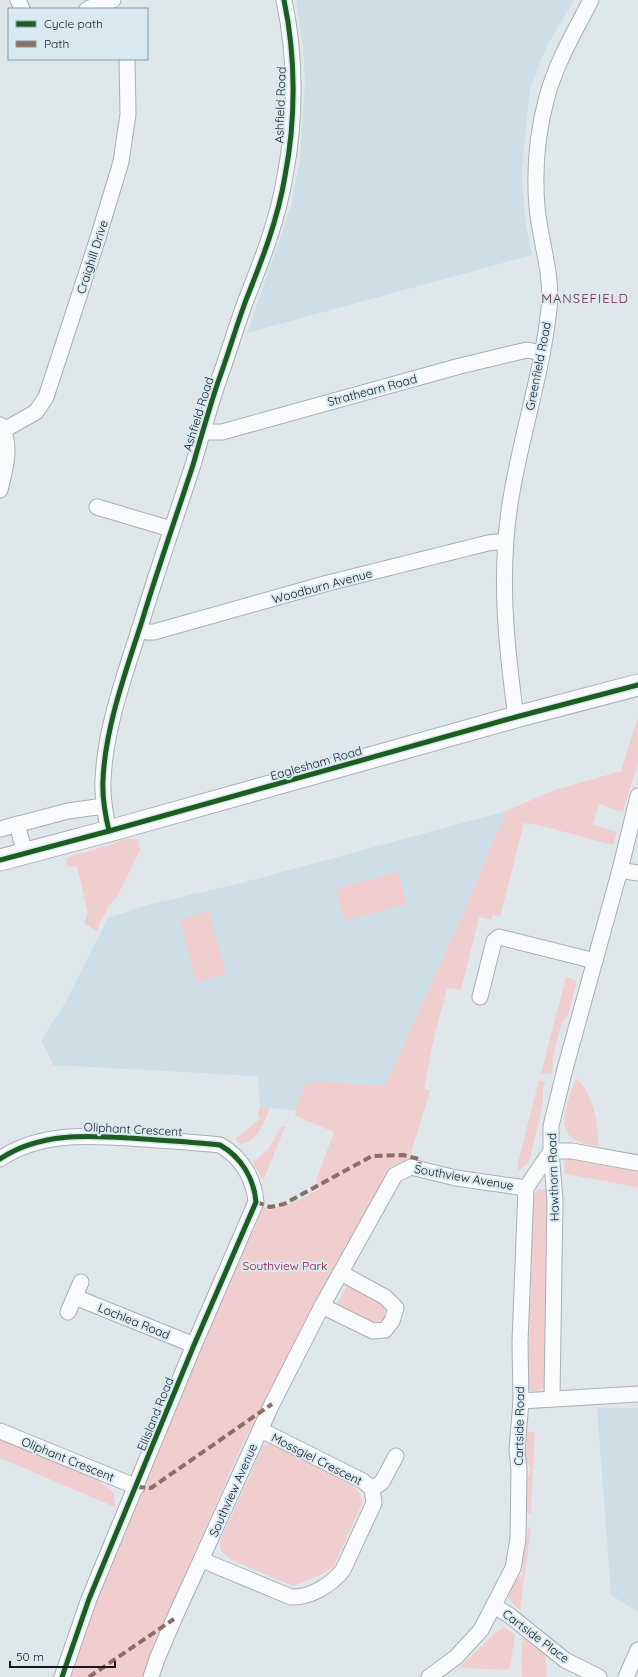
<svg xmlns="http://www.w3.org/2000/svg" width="638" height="1677" font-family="Quicksand,sans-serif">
  <rect width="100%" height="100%" fill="#dfe7eb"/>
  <g fill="#cddee6">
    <path d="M 296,0 L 574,0 L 545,50 L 530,88 L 522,168 L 525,221 L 532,255 L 247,333 L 291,207 L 300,160 L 305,82 L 303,48 Z"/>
    <path d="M 503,812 L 504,816 L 463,914 L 385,1086 L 329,1082 L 298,1101 L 296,1111 L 260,1107 L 258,1076 L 53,1065 L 41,1040 L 66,1002 L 108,918 L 147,905 L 238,884 Z"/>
    <path d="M 597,1408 L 638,1408 L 638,1612 L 611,1595 Z"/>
  </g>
  <g fill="#f0ced0">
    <path d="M 638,717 L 638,763 L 623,812 L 599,804 L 593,825 L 617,832 L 613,845 L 538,825 L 524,823 L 500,917 L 492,915 L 492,920 L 479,917 L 461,990 L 447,988 L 432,1047 L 424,1089 L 430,1091 L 409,1159 L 391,1167 L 243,1443 L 156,1640 L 142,1677 L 68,1677 L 95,1602 L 250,1231 L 254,1231 L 263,1208 C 287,1209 301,1199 320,1189 L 316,1180 L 334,1132 L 295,1116 L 298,1101 L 307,1083 L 329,1082 L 385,1086 L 463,914 L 504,816 L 503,812 L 555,790 L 621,771 Z"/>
    <path d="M 125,839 L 138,839 L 140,850 L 117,897 L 109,905 L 100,923 L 97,932 L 84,923 L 88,913 L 77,866 L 68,867 L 65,858 L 110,845 Z"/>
    <path d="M 398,872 L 406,904 L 344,921 L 336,889 Z"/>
    <path d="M 209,911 L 226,974 L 196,982 L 180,919 Z"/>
    <path d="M 566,977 L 577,981 L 568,1015 L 561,1025 L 554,1053 L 552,1073 L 541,1074 Z"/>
    <path d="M 576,1078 C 595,1097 597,1121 599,1146 C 592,1145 583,1144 577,1141 C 553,1130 570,1096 576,1078 Z"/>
    <path d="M 539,1080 L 545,1082 L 543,1089 L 543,1102 L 531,1155 L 528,1163 L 517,1172 L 518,1163 Z"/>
    <path d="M 260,1107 L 270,1108 C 263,1123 259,1141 240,1144 L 235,1139 L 260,1119 L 258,1113 Z"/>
    <path d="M 282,1126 L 285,1127 L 264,1179 L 262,1179 L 253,1163 L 269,1148 Z"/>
    <path d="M 570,1156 L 638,1170 L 638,1187 L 565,1174 L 564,1162 Z"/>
    <path d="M 539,1189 L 546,1190 L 550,1195 L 546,1384 L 541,1390 L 532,1392 L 528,1388 L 528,1380 L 533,1197 L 536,1191 Z"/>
    <path d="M 349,1283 L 384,1301 L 391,1315 L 379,1325 L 370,1325 L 335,1307 Z"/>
    <path d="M 525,1432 L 535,1432 L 531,1513 L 523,1513 L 523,1481 L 530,1474 L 530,1466 L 522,1460 Z"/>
    <path d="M 0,1439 L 96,1479 L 114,1493 L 115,1507 L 0,1458 Z"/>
    <path d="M 272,1443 L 353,1486 C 359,1491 362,1496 362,1504 L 333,1567 L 324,1573 L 293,1586 L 230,1559 L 221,1551 L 220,1542 L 263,1446 Z"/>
    <path d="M 531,1527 L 520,1610 C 504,1599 504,1585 522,1576 L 523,1566 L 520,1560 L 521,1543 L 527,1538 L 528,1528 Z"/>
    <path d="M 504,1627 L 515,1635 L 510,1668 L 507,1670 L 463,1668 L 461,1666 L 493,1635 Z"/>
    <path d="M 523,1637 L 545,1653 L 547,1677 L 522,1677 L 521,1658 Z"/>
  </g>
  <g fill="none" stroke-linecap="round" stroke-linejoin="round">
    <defs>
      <g id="street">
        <path d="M 18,0 L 22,9"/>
        <path d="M 87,9 L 113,0"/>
        <path d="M 0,425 C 13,443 5,470 0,490"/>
        <path d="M 4,430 L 36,412 L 46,397 L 97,241 L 121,162 L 128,114 L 127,59"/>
        <path d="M 202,432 L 222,432 L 460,366 L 527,350 L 542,353"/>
        <path d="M 97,507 L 171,529"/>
        <path d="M 139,629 L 147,632 L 154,632 L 328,583 L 488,543 L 505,541"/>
        <path d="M 516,717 C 506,645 499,576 510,504 C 520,438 542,375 549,309 C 553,274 540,241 537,207 C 534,170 537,133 547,97 C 556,63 575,31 591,0"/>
        <path d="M 17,824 L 25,854"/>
        <path d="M 0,829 L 68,811 L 104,806"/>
        <path d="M 109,831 C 105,814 102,798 103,780 C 105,728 126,671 142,621 C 158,568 176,517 193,465 C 201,437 209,409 218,382 C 228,355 236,327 246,300 C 262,260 278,219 285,176 C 296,119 296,57 284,0"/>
        <path d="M 620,870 L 638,873"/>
        <path d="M 480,997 L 494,941 L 499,937 L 595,961"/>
        <path d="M 551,1151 L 572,1151 L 638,1163"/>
        <path d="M 0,1159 C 42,1130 96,1136 144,1139 C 170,1141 195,1142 220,1145 C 241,1157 254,1178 256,1202 L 194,1345 L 89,1599 L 62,1677"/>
        <path d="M 75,1297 L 194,1345"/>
        <path d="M 322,1306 L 373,1331 L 385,1330 L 392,1321 L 396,1308 L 385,1297 L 341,1273"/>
        <path d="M 68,1312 L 81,1282"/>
        <path d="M 552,1398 L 555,1200 L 551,1151 L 551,1126 L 565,1069 L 620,870 L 638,796"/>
        <path d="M 521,1401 L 638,1394"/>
        <path d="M 0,1431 L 137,1487"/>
        <path d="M 372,1489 L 382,1482 L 396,1456"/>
        <path d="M 202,1560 L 291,1597 C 310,1598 331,1585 343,1570 L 374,1503 L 372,1489 L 363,1481 L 261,1430"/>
        <path d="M 494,1606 L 509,1615 L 565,1660 L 599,1677"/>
        <path d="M 151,1677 L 157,1659 L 174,1619 L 272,1404 L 322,1306 L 395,1175 L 411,1167 L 456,1178 L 526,1188"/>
        <path d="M 429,1677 L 456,1657 L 481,1630 L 513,1568 L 518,1539 L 519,1470 L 517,1450 L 521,1401 L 520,1342 L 526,1188 L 551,1151"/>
        <path d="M 626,1677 L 638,1650"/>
      </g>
      <path id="secondary" d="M 0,860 L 109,831 L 516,717 L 638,685"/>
    </defs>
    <use href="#street" stroke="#a9afb2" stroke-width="17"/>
    <use href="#secondary" stroke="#a9afb2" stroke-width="23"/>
    <use href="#street" stroke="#fafbfc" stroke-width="15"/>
    <use href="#secondary" stroke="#fafbfc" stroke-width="21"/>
    <g stroke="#8d6e63" stroke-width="4" stroke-dasharray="8 4" stroke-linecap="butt">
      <path d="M 37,59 L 37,60"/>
      <path d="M 256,1202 L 270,1207 L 284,1204 L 372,1156 L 403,1155 L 419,1159 L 420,1168"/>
      <path d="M 137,1487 L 151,1488 L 272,1404"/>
      <path d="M 89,1677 L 174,1619"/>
    </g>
    <defs>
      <g id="cycleway">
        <path d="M 109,831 C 105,814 102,798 103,780 C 105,728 126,671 142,621 C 158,568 176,517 193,465 C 201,437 209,409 218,382 C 228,355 236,327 246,300 C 262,260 278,219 285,176 C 296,119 296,57 284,0"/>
        <path d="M 0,860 L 109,831 L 516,717 L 638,685"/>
        <path d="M 0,1159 C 42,1130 96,1136 144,1139 C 170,1141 195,1142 220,1145 C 241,1157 254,1178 256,1202 L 194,1345 L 89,1599 L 62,1677"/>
      </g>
    </defs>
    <use href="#cycleway" stroke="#d9e9f1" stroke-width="8"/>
    <use href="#cycleway" stroke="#1b5e20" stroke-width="5"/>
  </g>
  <g text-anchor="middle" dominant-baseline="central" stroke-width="4" stroke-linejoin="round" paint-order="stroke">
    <g font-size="12" fill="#141a1d" stroke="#d9e9f1">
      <text transform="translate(280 105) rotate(-88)">Ashfield Road</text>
      <text transform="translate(92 257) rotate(-72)">Craighill Drive</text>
      <text transform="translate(538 366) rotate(-79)">Greenfield Road</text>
      <text transform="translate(372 390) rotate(-15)">Strathearn Road</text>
      <text transform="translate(198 414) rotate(-73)">Ashfield Road</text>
      <text transform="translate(322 586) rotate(-15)">Woodburn Avenue</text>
      <text transform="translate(316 763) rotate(-16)">Eaglesham Road</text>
      <text transform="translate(133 1129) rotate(3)">Oliphant Crescent</text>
      <text transform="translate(464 1177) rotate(10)">Southview Avenue</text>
      <text transform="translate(553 1177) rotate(-92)">Hawthorn Road</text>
      <text transform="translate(134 1321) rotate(22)">Lochlea Road</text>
      <text transform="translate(155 1414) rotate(-68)">Ellisland Road</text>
      <text transform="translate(519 1426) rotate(-89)">Cartside Road</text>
      <text transform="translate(68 1459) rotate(22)">Oliphant Crescent</text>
      <text transform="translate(317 1459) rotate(27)">Mossgiel Crescent</text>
      <text transform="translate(233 1490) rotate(-66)">Southview Avenue</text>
      <text transform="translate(536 1636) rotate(37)">Cartside Place</text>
    </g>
    <g font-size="12" fill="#94182e" stroke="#d9e9f1">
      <text x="285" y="1265">Southview Park</text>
    </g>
    <g font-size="13" letter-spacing="1" fill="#722b31" stroke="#d9e9f1">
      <text x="585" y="298">MANSEFIELD</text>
    </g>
  </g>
  <rect x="8" y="8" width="140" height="52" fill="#d9e9f1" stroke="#8a969c"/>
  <rect x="16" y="21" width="20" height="6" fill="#1b5e20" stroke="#8a969c"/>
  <text x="44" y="28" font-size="12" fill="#141a1d">Cycle path</text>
  <rect x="16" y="41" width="20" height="6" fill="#8d6e63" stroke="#8a969c"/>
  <text x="44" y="48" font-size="12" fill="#141a1d">Path</text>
  <path d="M10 1661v6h105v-6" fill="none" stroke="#141a1d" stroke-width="2"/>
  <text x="16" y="1661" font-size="12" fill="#141a1d" stroke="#d9e9f1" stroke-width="3" paint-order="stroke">50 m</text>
</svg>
